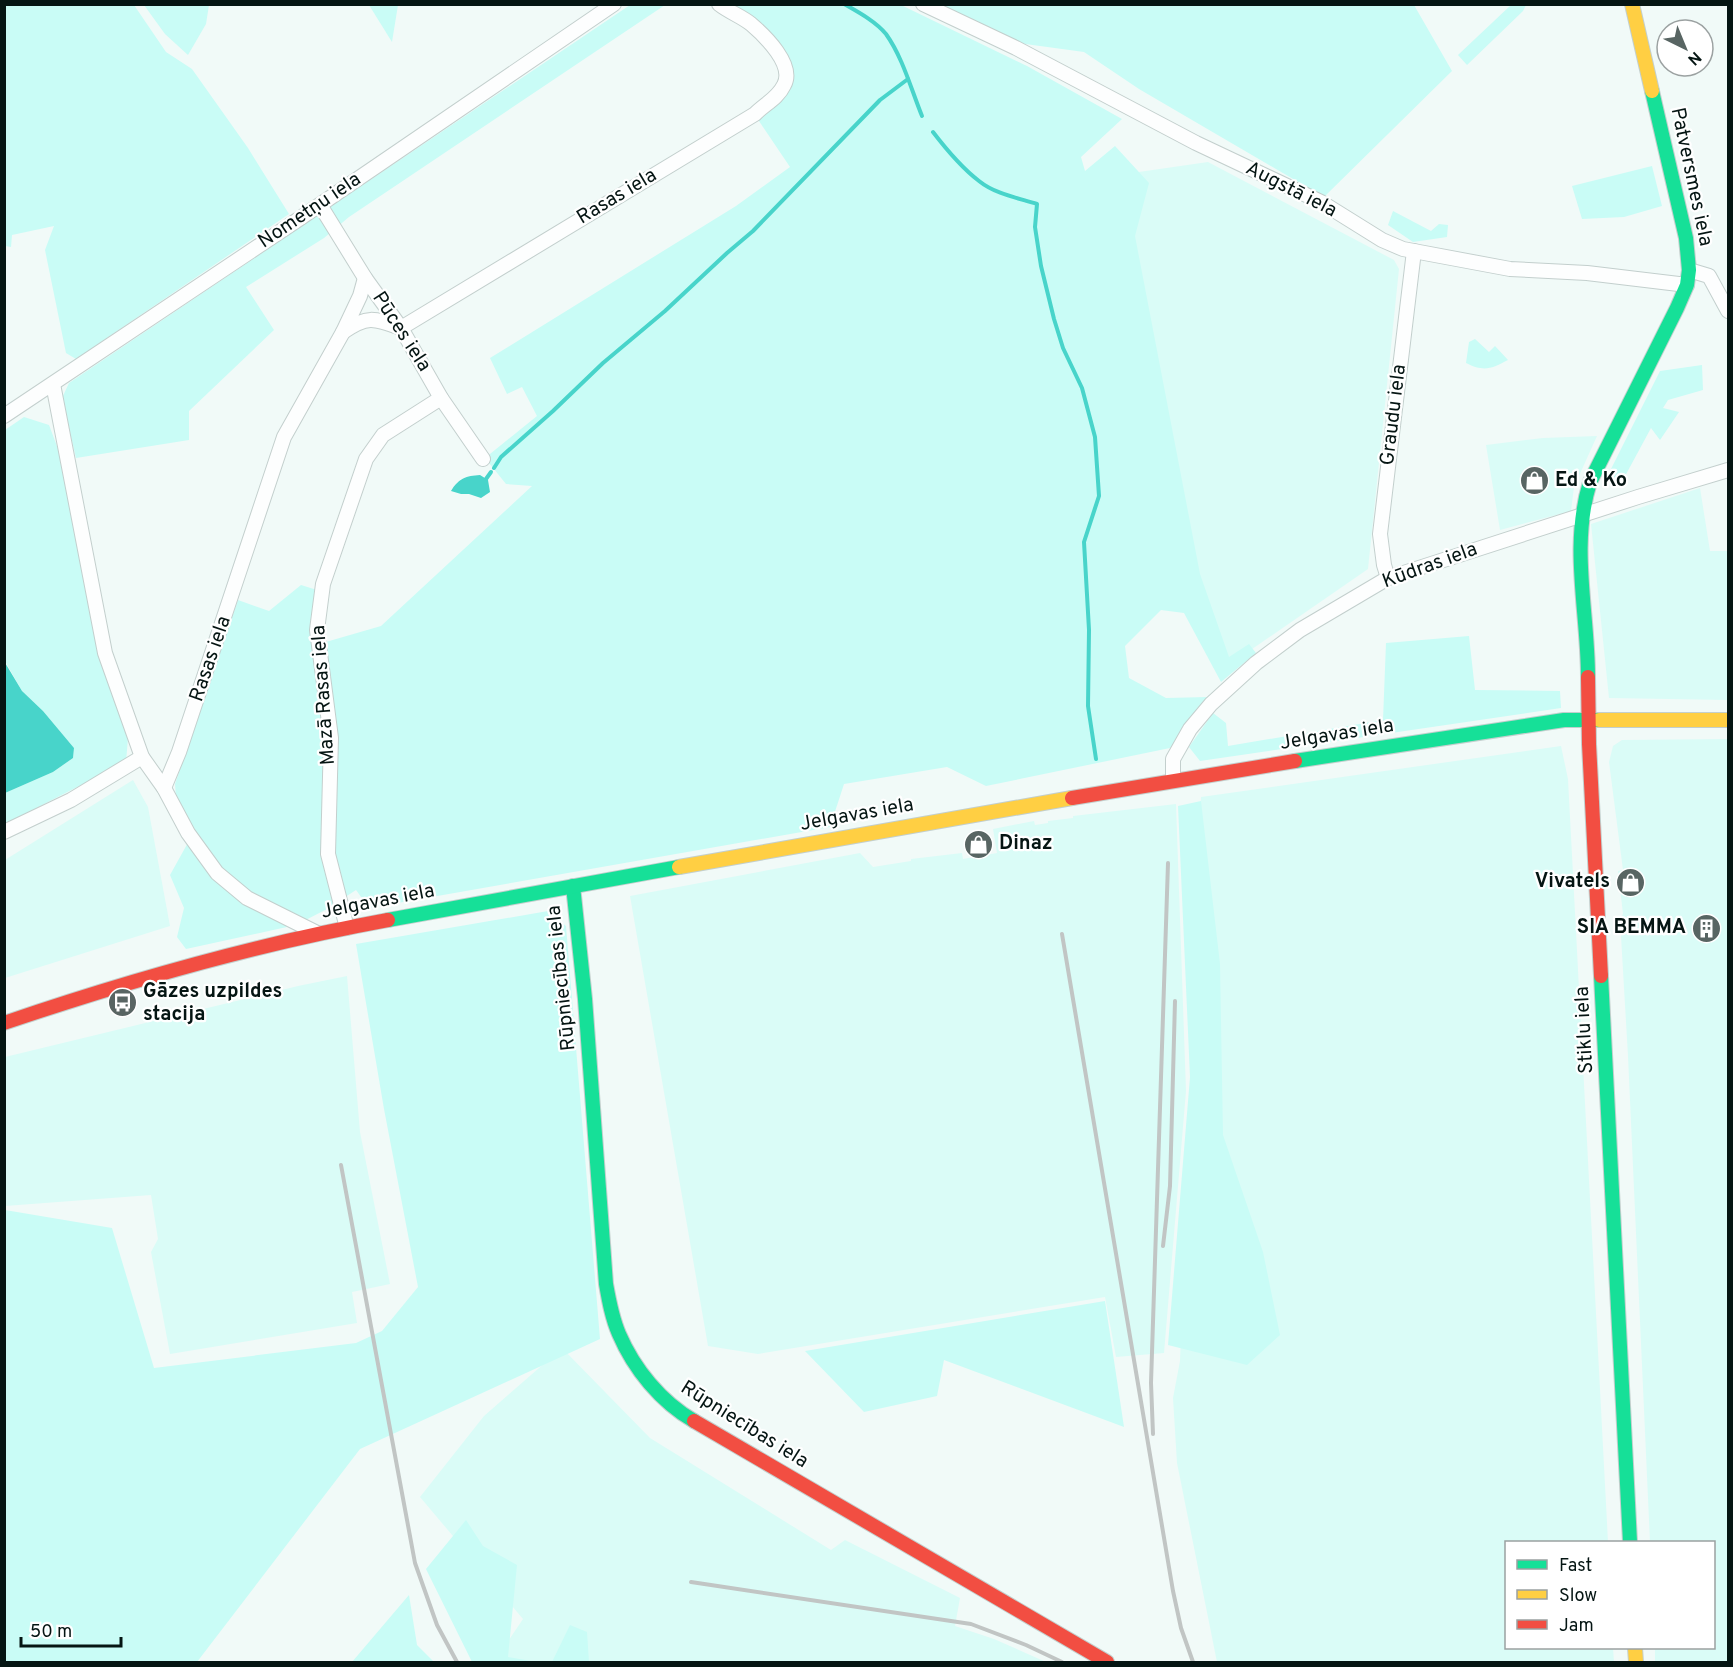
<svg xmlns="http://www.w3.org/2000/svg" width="1733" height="1667" font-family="Overpass,sans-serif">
  <rect width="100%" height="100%" fill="#f1faf8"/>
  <g fill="#dafcf7">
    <path d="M 1208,162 L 1394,260 L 1399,269 L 1368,569 L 1229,665 L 1199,580 L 1118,175 Z"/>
    <path d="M 1597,436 L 1574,487 L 1571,511 L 1500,530 L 1486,445 L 1543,438 Z"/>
    <path d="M 1700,488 L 1710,551 L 1728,551 L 1728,700 L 1609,698 L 1591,524 Z"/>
    <path d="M 1728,739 L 1728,1662 L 1655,1662 L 1655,1648 L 1714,1648 L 1714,1542 L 1650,1542 L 1628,1056 L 1620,919 L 1623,914 L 1618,871 L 1623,870 L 1609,762 L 1613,746 L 1622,740 Z"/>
    <path d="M 1561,746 L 1568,779 L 1608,1542 L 1506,1542 L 1506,1648 L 1613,1648 L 1614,1662 L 1217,1662 L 1177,1463 L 1173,1398 L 1180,1361 L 1201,797 Z"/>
    <path d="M 133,780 L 148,807 L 170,926 L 5,978 L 5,860 Z"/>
    <path d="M 1176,804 L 1186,1091 L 1164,1353 L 1116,1357 L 1105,1297 L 758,1354 L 708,1346 L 630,896 L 860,853 L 873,867 L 911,861 L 911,859 L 962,853 L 963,859 L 997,853 L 993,829 L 1034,821 L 1035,825 L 1048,823 L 1048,821 L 1073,818 L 1073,816 Z"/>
    <path d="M 347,976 L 360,1132 L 390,1284 L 352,1292 L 357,1323 L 170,1354 L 151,1252 L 158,1239 L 151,1195 L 5,1206 L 5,1057 L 298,986 Z"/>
    <path d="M 562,1348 L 650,1438 L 831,1550 L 845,1540 L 960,1598 L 955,1626 L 994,1639 L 1046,1662 L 494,1662 L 523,1619 L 420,1497 L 484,1416 Z"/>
  </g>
  <g fill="#c9fcf6">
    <path d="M 5,4 L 134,5 L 166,52 L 192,69 L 248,148 L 289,214 L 76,359 L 66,353 L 45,250 L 54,226 L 12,235 L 11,247 L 5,246 Z"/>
    <path d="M 144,5 L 209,5 L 206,24 L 188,55 L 165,34 Z"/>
    <path d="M 369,5 L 398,5 L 392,42 Z"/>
    <path d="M 630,5 L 665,5 L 349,217 L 324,238 L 246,287 L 274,330 L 189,411 L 189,440 L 76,458 L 62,398 L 69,383 Z"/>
    <path d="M 729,5 L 901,5 L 1027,66 L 1122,119 L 1081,157 L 1085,171 L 1115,146 L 1149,183 L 1135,236 L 1200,574 L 1229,657 L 1249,644 L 1256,653 L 1221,682 L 1184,613 L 1161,610 L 1125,646 L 1129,678 L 1166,698 L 1208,697 L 1170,748 L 986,786 L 947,767 L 844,784 L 830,827 L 369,908 L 356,890 L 327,909 L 296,925 L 186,949 L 177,937 L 184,908 L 170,875 L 195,830 L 176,798 L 175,784 L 238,600 L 269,611 L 301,585 L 317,590 L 312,646 L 381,626 L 532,486 L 506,484 L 485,458 L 537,416 L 522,387 L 507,394 L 490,358 L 736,206 L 790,167 L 757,118 C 778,103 793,96 791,68 Z"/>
    <path d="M 935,5 L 1414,5 L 1452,71 L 1324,197 L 1139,89 L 1084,52 L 1018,43 Z"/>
    <path d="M 1511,5 L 1526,5 L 1523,11 L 1467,65 L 1458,55 Z"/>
    <path d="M 1652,166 L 1662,206 L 1624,217 L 1582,219 L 1572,186 Z"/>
    <path d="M 1393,211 L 1431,231 L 1439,224 L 1448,225 L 1447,237 L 1413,242 L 1388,225 Z"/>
    <path d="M 1475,339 L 1489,352 L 1495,346 L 1508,360 C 1491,369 1484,372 1466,363 L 1469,342 Z"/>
    <path d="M 1702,365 L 1703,390 L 1668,400 L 1663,408 L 1679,412 L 1660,440 L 1651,428 L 1624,478 L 1607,477 L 1660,371 Z"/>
    <path d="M 24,417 L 49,425 L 63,462 L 99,655 L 128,738 L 126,762 L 5,824 L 5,793 L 53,772 L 73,758 L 74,748 L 43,711 L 22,691 L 5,661 L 5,430 Z"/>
    <path d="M 1469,636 L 1475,690 L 1560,691 L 1561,708 L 1200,761 L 1189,747 L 1213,713 L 1226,723 L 1228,746 L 1383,720 L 1386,643 Z"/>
    <path d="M 1201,801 L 1220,964 L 1223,1135 L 1263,1252 L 1280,1335 L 1247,1365 L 1168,1345 L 1190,1077 L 1178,806 Z"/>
    <path d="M 548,911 L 566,926 L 600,1339 L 360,1449 L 197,1662 L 5,1662 L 5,1210 L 112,1228 L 154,1368 L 356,1343 L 382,1331 L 418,1287 L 384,1109 L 356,944 Z"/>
    <path d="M 1105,1301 L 1124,1427 L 944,1360 L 937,1396 L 864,1412 L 805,1351 Z"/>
    <path d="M 466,1520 L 483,1546 L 517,1565 L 508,1657 L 537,1662 L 472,1662 L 426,1569 Z"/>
    <path d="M 409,1595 L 417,1645 L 434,1662 L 352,1662 Z"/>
    <path d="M 570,1625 L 587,1632 L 589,1662 L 552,1662 Z"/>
  </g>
  <g fill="#48d4ca">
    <path d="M 480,475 L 488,480 L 490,492 L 481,498 L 469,494 L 461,494 L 451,491 C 459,478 466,476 480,475 Z"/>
    <path d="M 4,661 L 22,691 L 43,711 L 74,748 L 73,758 L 53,772 L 5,793 Z"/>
  </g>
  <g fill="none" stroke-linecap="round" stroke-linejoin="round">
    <g stroke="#48d4ca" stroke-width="4">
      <path d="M 844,4 C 858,12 875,21 886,34 C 903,58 911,89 922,116"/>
      <path d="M 933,132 C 946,149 962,168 979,181 C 995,194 1018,198 1037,204 L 1035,227 L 1041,266 L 1054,319 L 1063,348 L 1082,388 L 1095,437 L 1099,496 L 1084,542 L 1089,630 L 1088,706 L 1096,759"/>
      <path d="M 494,468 L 501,457 L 553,411 L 603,363 L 665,311 L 727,253 L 753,231 L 880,100 L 908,79"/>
      <path d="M 486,479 L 491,472"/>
    </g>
    <defs>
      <g id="street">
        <path d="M 923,4 L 1016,48 L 1196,143 L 1321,202 L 1382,240 L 1403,249 L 1510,269 L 1587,273 L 1687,285"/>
        <path d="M 320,205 L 365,278 L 401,328 L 441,398 L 483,459"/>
        <path d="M 1689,270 L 1709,276 L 1728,311"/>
        <path d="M 365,278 L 360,296 L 343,332 C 367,315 374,318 401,328"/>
        <path d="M 401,328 L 755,114 C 765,104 778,98 784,85 C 795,65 765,36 751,24 C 741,16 729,12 719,4"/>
        <path d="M 53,384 L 105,653 L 142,757 L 164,788 L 188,833 L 217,873 L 247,898 L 317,933"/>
        <path d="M 4,416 L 299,219 L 614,4"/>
        <path d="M 1388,578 L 1384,565 L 1380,534 L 1414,251"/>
        <path d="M 1173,780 L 1173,759 L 1190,729 L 1211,704 L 1256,663 L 1300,630 L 1388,578 L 1638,497 L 1728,470"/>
        <path d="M 164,788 L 179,752 L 284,437 L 343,332"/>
        <path d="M 4,832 L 71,800 L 142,757"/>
        <path d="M 347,928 L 328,854 L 331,738 L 317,630 L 323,584 L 366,459 L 383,435 L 441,398"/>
      </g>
      <g id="fast">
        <path d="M 1588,677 C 1588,611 1570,547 1590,482 L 1677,308 L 1687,285 L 1689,270 L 1686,238 L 1652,91"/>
        <path d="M 1295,761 L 1564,720 L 1599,720"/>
        <path d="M 573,886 L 585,999 L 606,1284 C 609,1301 612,1318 619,1334 C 634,1369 661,1402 694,1421"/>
        <path d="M 388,920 L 679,867"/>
        <path d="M 1601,976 L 1630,1542"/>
      </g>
      <g id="slow">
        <path d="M 1632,4 L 1652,91"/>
        <path d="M 1599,720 L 1728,720"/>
        <path d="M 679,867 L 1072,798"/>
        <path d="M 1635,1648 L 1636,1662"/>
      </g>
      <g id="jam">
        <path d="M 1588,677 L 1589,744 L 1601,976"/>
        <path d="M 1072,798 L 1295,761"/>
        <path d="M 4,1023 C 130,980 257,944 388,920"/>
        <path d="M 694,1421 L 1107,1662"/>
      </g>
    </defs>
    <use href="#street" stroke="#c3cfcd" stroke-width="16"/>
    <use href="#fast" stroke="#c3cfcd" stroke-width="16"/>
    <use href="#slow" stroke="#c3cfcd" stroke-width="16"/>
    <use href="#jam" stroke="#c3cfcd" stroke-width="16"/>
    <use href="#street" stroke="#fdfefe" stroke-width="14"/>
    <use href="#fast" stroke="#16e098" stroke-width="14"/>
    <use href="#slow" stroke="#ffcf43" stroke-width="14"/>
    <use href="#jam" stroke="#f24e42" stroke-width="14"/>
    <g stroke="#c1c5c4" stroke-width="4">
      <path d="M 1062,934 L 1173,1591 L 1181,1628 L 1193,1662"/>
      <path d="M 341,1165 L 415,1563 L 437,1625 L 457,1662"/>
      <path d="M 1163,1246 L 1170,1186 L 1175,1001"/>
      <path d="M 1153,1434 L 1151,1383 L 1168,863"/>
      <path d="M 691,1582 L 971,1624 L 1026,1645 L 1062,1662"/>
    </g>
  </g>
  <defs>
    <symbol id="shop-disc" viewBox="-11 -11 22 22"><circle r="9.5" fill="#586563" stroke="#fff"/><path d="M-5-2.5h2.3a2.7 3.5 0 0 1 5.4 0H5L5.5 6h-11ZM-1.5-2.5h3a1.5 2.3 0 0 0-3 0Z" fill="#fff"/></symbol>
    <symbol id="building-disc" viewBox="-11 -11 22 22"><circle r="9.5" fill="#586563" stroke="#fff"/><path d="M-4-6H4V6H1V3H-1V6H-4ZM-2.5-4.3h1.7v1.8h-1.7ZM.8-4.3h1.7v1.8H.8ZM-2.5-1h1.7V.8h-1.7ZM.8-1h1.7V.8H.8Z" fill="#fff"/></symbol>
    <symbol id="bus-disc" viewBox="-11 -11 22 22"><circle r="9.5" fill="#586563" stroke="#fff"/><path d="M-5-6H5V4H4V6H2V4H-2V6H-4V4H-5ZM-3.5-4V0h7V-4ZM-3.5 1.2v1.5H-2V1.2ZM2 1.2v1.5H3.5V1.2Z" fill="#fff"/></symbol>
  </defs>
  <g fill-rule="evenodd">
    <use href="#shop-disc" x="1518" y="464" width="33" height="33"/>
    <use href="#shop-disc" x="962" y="828" width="33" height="33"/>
    <use href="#shop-disc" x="1614" y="866" width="33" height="33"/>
    <use href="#building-disc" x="1690" y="912" width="33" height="33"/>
    <use href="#bus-disc" x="106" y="986" width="33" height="33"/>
  </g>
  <g text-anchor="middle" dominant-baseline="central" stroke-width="4.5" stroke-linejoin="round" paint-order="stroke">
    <g font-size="20" fill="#051513" stroke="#fff">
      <text transform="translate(1691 177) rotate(78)">Patversmes iela</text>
      <text transform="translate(1291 190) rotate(27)">Augstā iela</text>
      <text transform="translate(617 197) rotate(-31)">Rasas iela</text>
      <text transform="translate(310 211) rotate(-34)">Nometņu iela</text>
      <text transform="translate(401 332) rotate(57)">Pūces iela</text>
      <text transform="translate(1394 415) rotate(-83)">Graudu iela</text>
      <text transform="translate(1430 566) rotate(-20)">Kūdras iela</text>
      <text transform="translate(211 659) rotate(-71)">Rasas iela</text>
      <text transform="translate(324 695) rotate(-94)">Mazā Rasas iela</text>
      <text transform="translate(1337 735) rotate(-9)">Jelgavas iela</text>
      <text transform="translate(857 815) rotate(-10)">Jelgavas iela</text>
      <text transform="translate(378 902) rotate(-11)">Jelgavas iela</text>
      <text transform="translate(562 978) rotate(-96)">Rūpniecības iela</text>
      <text transform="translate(1585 1030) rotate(-93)">Stiklu iela</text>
      <text transform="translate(744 1425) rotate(32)">Rūpniecības iela</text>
    </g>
    <g font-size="20" font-weight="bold" fill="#051513" stroke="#fff" text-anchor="start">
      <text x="1555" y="481">Ed &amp; Ko</text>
      <text x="999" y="844">Dinaz</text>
      <text x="1610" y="882" text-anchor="end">Vivatels</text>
      <text x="1686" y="928" text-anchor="end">SIA BEMMA</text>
      <text x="143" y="992">Gāzes uzpildes<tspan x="143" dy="23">stacija</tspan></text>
    </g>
  </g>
  <rect width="1733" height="1667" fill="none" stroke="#051513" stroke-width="12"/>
  <rect x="1505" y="1541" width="210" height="108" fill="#ffffff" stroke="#9ba1a1" stroke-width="1.5"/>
  <rect x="1517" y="1560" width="30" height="9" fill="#16e098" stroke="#9ba1a1" stroke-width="1.5"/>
  <text x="1559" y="1571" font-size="18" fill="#051513">Fast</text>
  <rect x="1517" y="1590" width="30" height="9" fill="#ffcf43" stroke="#9ba1a1" stroke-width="1.5"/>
  <text x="1559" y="1601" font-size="18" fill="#051513">Slow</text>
  <rect x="1517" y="1620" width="30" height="9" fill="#f24e42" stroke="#9ba1a1" stroke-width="1.5"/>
  <text x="1559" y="1631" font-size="18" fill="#051513">Jam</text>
  <g transform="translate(1685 48) rotate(137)"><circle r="28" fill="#ffffff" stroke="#9ba1a1" stroke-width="1.5"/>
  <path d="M0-4.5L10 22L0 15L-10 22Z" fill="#586563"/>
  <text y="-9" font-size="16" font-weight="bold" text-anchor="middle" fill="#051513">N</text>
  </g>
  <path d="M21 1637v9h100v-9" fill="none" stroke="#051513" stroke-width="3"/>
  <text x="30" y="1637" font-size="18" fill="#051513" stroke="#ffffff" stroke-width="4.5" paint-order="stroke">50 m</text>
</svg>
